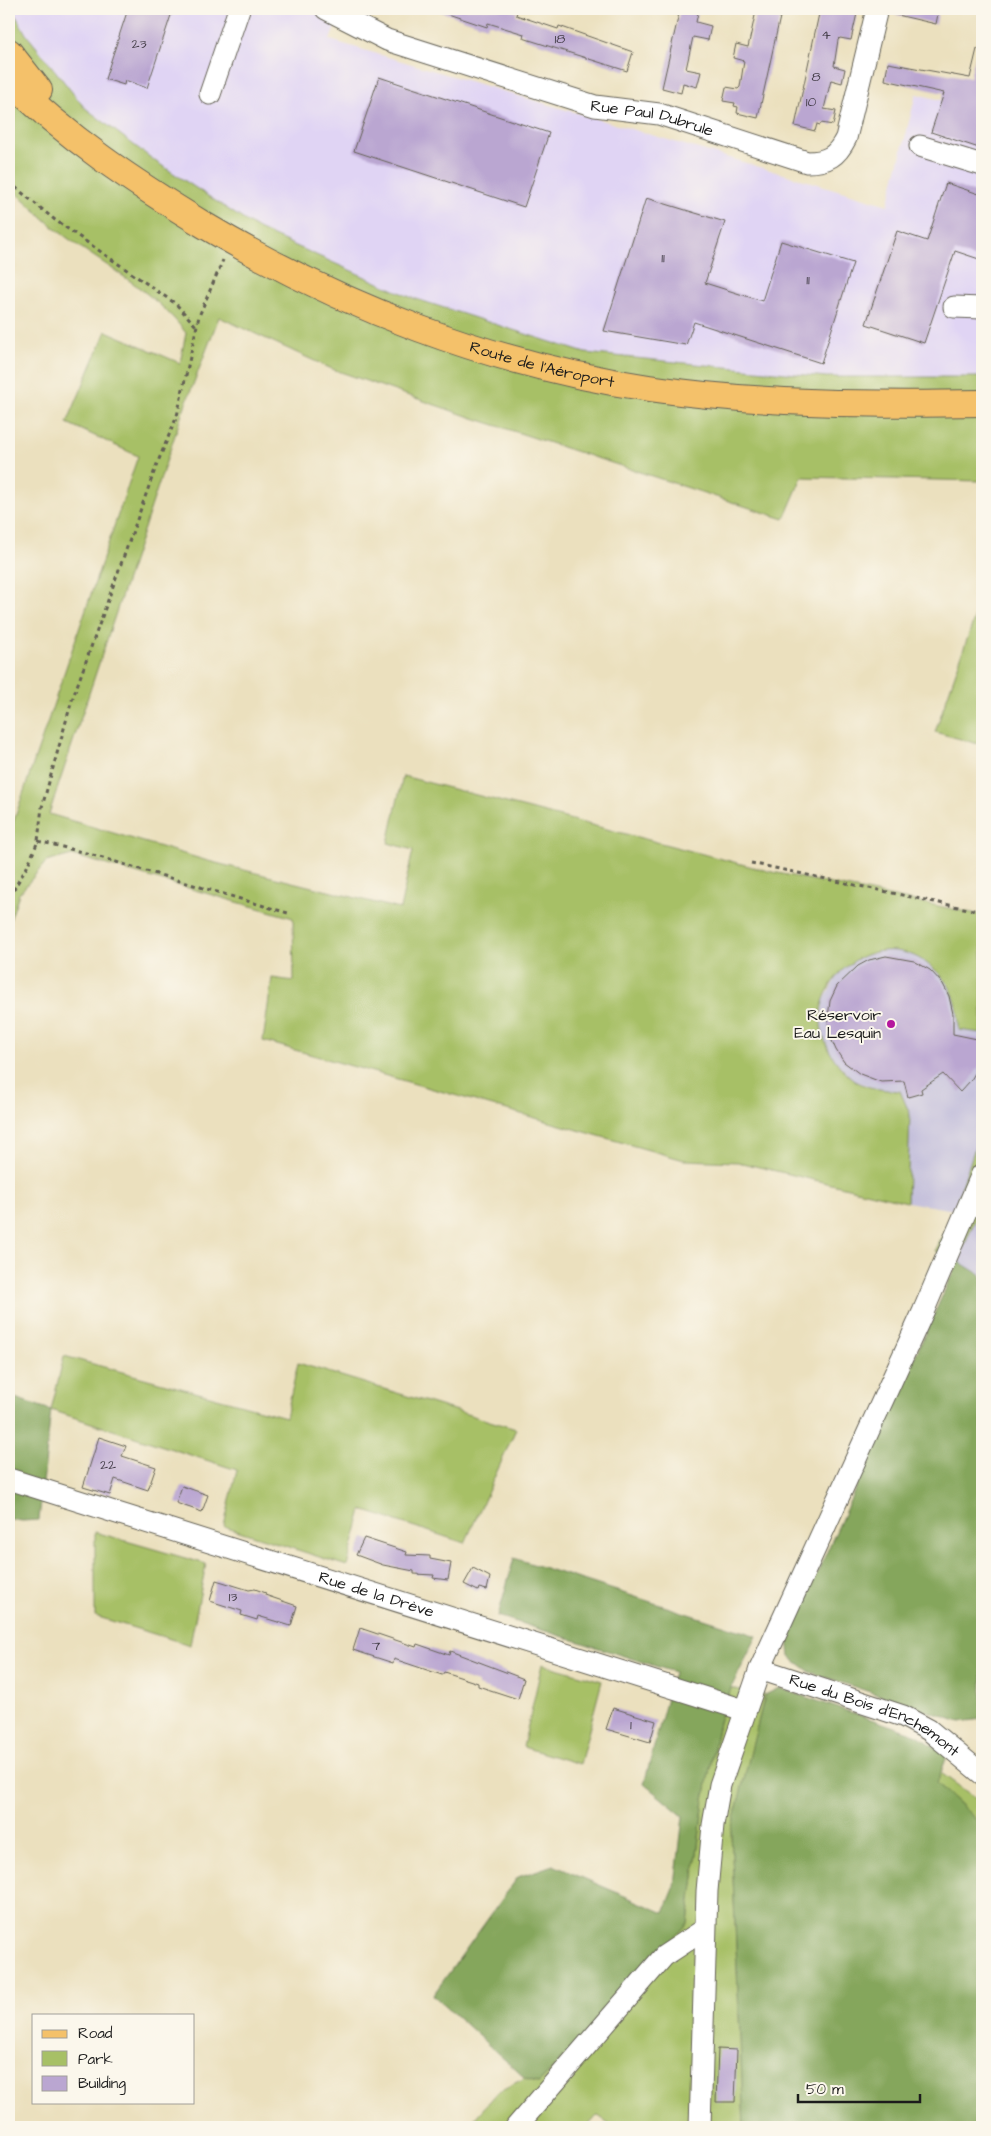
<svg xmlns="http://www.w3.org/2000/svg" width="991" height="2136" font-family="'Architects Daughter',sans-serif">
  <rect width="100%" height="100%" fill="#fbf7ec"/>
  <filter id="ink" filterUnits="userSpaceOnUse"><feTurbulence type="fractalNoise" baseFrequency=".02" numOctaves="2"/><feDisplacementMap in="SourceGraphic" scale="10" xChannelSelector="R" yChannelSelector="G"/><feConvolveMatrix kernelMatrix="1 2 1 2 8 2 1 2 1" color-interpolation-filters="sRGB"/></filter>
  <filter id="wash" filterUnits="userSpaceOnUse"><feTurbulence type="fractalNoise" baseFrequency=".0096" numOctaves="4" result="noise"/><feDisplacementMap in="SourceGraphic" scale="20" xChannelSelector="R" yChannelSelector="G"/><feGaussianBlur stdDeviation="1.12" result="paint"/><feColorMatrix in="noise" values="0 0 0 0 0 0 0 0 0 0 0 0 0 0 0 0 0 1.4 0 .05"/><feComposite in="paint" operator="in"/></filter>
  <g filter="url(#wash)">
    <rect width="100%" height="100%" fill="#ebe0be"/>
    <path fill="#e0d4f4" d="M 12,9 L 342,9 L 330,40 L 888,205 L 916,94 L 982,110 L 982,377 L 826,377 L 585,353 L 410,297 L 258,229 L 155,161 L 84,107 L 26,34 Z"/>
    <g fill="#c4c0db">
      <path d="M 901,949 L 919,957 L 950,984 L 959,1009 L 959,1030 L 982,1033 L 982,1127 L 954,1210 L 907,1202 L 910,1114 L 900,1091 L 877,1089 L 853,1080 L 836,1061 L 825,1043 L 821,1022 L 823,1002 L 838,974 L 856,959 L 879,951 Z"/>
      <path d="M 982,1203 L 982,1276 L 958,1261 Z"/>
    </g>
    <g fill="#a7c066" stroke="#626e41">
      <path d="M 9,9 L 12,9 L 26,34 L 84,107 L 155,161 L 258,229 L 410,297 L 585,353 L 826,377 L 982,377 L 982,481 L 802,477 L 784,519 L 464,415 L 332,369 L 219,317 L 183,411 L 49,814 L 208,861 L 400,909 L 413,850 L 388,843 L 403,776 L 768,871 L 982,915 L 982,1033 L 959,1030 C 959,1002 952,982 929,965 C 890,934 838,956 823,1002 C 814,1029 831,1062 853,1079 C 866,1089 884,1090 900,1091 L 910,1114 L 907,1202 L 738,1162 L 684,1160 L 263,1041 L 272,978 L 294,981 L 293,918 L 72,855 L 46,862 L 19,894 L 9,923 L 9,835 L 138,456 L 67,423 L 106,331 L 180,363 L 186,333 C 152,288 100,264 57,230 C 40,216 25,200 9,186 Z"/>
      <path d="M 982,596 L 982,745 L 935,732 Z"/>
      <path d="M 982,1127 L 982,1203 L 958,1261 L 935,1251 L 954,1210 Z"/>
      <path d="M 64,1356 L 286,1417 L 298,1363 L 516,1429 L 465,1543 L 362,1510 L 347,1566 L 224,1526 L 237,1470 L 51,1410 Z"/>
      <path d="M 95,1532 L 206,1564 L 190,1645 L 95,1616 Z"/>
      <path d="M 542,1664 L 602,1681 L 580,1764 L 523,1747 Z"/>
      <path d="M 731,1688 L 765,1695 L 731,1832 L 744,2127 L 613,2127 L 597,2116 L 587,2127 L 467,2127 L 499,2091 L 525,2078 L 539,2083 L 688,1923 L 704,1799 L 719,1722 Z"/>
      <path d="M 941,1773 L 982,1803 L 982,1825 L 937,1783 Z"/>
    </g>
    <g fill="#85a65b" stroke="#50613c">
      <path d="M 958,1261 L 982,1276 L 982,1719 L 960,1722 L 810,1672 L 790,1657 L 788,1638 Z"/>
      <path d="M 9,1396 L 51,1410 L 39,1520 L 22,1521 L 9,1519 Z"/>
      <path d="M 514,1558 L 757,1636 L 731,1688 L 719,1722 L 704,1799 L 688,1923 L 539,2083 L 525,2078 L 433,1995 L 518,1877 L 553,1865 L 664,1913 L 675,1886 L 683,1816 L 644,1784 L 674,1672 L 498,1616 Z"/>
      <path d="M 779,1688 L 918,1735 L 947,1756 L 937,1783 L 982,1825 L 982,2127 L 744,2127 L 731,1831 L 765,1695 Z"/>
    </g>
    <g id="blocks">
      <g fill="#baa6d1">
        <path d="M 128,9 L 173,9 L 147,88 L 125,80 L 124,85 L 105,79 Z"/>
        <path d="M 439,9 L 507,9 L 517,12 L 516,15 L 558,29 L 559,26 L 633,52 L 627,71 L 523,38 L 524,34 L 488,23 L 487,27 L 439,11 Z"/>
        <path d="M 680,9 L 698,13 L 696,22 L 711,26 L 708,40 L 693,37 L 690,51 L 686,69 L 701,72 L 697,87 L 683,83 L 681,93 L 662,88 Z"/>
        <path d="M 820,9 L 858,9 L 851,40 L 840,38 L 838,40 L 834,66 L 845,69 L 842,83 L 831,80 L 824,109 L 836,111 L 833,125 L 821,123 L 820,125 L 817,124 L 815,131 L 795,126 Z"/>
        <path d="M 893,9 L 939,9 L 936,24 L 893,14 Z"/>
        <path d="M 756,11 L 780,17 L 758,118 L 737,113 L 738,107 L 734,106 L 735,103 L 723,101 L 726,87 L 738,89 L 740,87 L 744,61 L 733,58 L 736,44 L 748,47 Z"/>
        <path d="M 977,49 L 982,49 L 982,149 L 931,132 L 944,93 L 885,80 L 888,63 L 970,78 Z"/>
        <path d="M 379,77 L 549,133 L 524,207 L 354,151 Z"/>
        <path d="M 946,183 L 982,195 L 982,260 L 955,251 L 924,343 L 866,324 L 897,231 L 927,241 Z"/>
        <path d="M 646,198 L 725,222 L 705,283 L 762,301 L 781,241 L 853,263 L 821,363 L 694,322 L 686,345 L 604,331 Z"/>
        <path d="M 886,956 L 914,961 L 930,970 L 943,984 L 949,996 L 953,1014 L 953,1034 L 982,1040 L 982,1061 L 971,1080 L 960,1092 L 943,1074 L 921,1089 L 922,1093 L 908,1097 L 904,1081 L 881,1082 L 860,1074 L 844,1062 L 836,1050 L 829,1034 L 828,1018 L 830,1001 L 837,986 L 858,966 L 869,960 Z"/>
        <path d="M 99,1437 L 126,1446 L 122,1456 L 156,1467 L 148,1490 L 115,1479 L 110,1495 L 83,1487 Z"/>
        <path d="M 182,1486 L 208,1495 L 202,1512 L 176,1503 Z"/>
        <path d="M 364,1538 L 407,1552 L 406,1555 L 430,1556 L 430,1559 L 451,1563 L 448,1580 L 433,1578 L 434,1575 L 414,1574 L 414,1571 L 383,1565 L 356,1555 Z"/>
        <path d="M 473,1568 L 490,1577 L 487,1590 L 479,1588 L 478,1591 L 464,1584 Z"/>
        <path d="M 216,1580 L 249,1590 L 255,1589 L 266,1593 L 265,1595 L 297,1606 L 291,1626 L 258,1616 L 257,1620 L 241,1615 L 242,1611 L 210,1601 Z"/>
        <path d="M 360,1628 L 416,1647 L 417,1644 L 449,1655 L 450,1651 L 524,1679 L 518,1699 L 478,1686 L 478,1683 L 444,1672 L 442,1675 L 394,1659 L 393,1663 L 353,1650 Z"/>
        <path d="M 613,1708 L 656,1721 L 650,1742 L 606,1729 Z"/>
        <path d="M 718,2049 L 737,2050 L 735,2102 L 716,2102 Z"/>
      </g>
    </g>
  </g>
  <g filter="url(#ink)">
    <use href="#blocks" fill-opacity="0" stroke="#646155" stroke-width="1"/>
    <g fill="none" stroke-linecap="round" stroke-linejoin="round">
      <defs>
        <g id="minor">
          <path id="s1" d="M 326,9 L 387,40 L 595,106 L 659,114 L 807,162 C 828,162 837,156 846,138 L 877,9"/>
          <path d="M 210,94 L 239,9"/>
          <path d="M 920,146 L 982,165"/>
          <path d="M 954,307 L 982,308"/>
          <path id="s2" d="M 9,1479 L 744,1710"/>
          <path id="s3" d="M 760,1669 L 903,1716 L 929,1730 L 982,1774"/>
          <path d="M 516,2127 L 664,1956 L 705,1929"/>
          <path d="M 700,2127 L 707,1891 L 713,1825 L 720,1785 L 760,1669 L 923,1312 L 982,1174"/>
        </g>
        <g id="major">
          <path d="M 9,52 L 39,90"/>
          <path id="s4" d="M 9,80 C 66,137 135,183 204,225 C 340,306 492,365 649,388 C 759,404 871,405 982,403"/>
        </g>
      </defs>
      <use href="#minor" stroke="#646155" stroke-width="23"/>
      <use href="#major" stroke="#646155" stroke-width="28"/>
      <g stroke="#646155" stroke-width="3" stroke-dasharray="4 4" stroke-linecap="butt">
        <path d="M 9,182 L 55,220 L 176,304 L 196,326"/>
        <path d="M 38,841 L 86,853 L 291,914"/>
        <path d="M 751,863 L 982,912"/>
        <path d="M 9,897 L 27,867 L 38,841 L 42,807 L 72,700 L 157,464 L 177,416 L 199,316 L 223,260"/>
      </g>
      <use href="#minor" stroke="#fff" stroke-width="21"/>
      <use href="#major" stroke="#f4c16a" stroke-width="26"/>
    </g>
  </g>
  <circle fill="#b5179e" stroke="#fbf7ec" stroke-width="2" cx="891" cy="1024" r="5"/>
  <g text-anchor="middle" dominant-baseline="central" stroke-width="4" stroke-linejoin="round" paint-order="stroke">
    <g font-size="14" fill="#443e49">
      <text x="826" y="35">4</text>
      <text x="560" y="39">18</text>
      <text x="139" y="44">23</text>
      <text x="816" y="77">8</text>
      <text x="811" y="102">10</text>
      <text x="663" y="258">11</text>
      <text x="808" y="280">11</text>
      <text x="108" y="1465">22</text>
      <text x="233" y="1597">13</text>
      <text x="376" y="1646">7</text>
      <text x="631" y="1725">1</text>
    </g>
    <g font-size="16" fill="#1c1c1c" stroke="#fbf7ec">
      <text stroke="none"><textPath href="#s1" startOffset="345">Rue Paul Dubrule</textPath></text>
      <text stroke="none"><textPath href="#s4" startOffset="611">Route de l'Aéroport</textPath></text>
      <text stroke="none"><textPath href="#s2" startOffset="385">Rue de la Drève</textPath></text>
      <text stroke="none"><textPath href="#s3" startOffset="124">Rue du Bois d’Enchemont</textPath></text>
    </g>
    <g font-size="16" fill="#1c1c1c" stroke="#fbf7ec" text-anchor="end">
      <text x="881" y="1015">Réservoir<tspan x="881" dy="18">Eau Lesquin</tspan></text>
    </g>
  </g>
  <rect width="991" height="2136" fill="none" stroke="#fbf7ec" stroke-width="30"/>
  <rect x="32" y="2014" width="162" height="90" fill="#fbf7ec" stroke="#a29f99"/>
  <rect x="42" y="2030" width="25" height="8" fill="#f4c16a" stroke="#a29f99"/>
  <text x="78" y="2038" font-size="15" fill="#1c1c1c">Road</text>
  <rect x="42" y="2051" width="25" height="15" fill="#a7c066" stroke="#a29f99"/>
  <text x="78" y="2064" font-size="15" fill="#1c1c1c">Park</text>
  <rect x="42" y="2076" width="25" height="15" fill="#baa6d1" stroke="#a29f99"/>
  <text x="78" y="2088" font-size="15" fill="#1c1c1c">Building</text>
  <path d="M798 2094v8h122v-8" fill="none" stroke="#1c1c1c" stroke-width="2.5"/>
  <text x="806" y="2094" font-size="15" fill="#1c1c1c" stroke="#fbf7ec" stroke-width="4" paint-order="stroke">50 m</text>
</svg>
